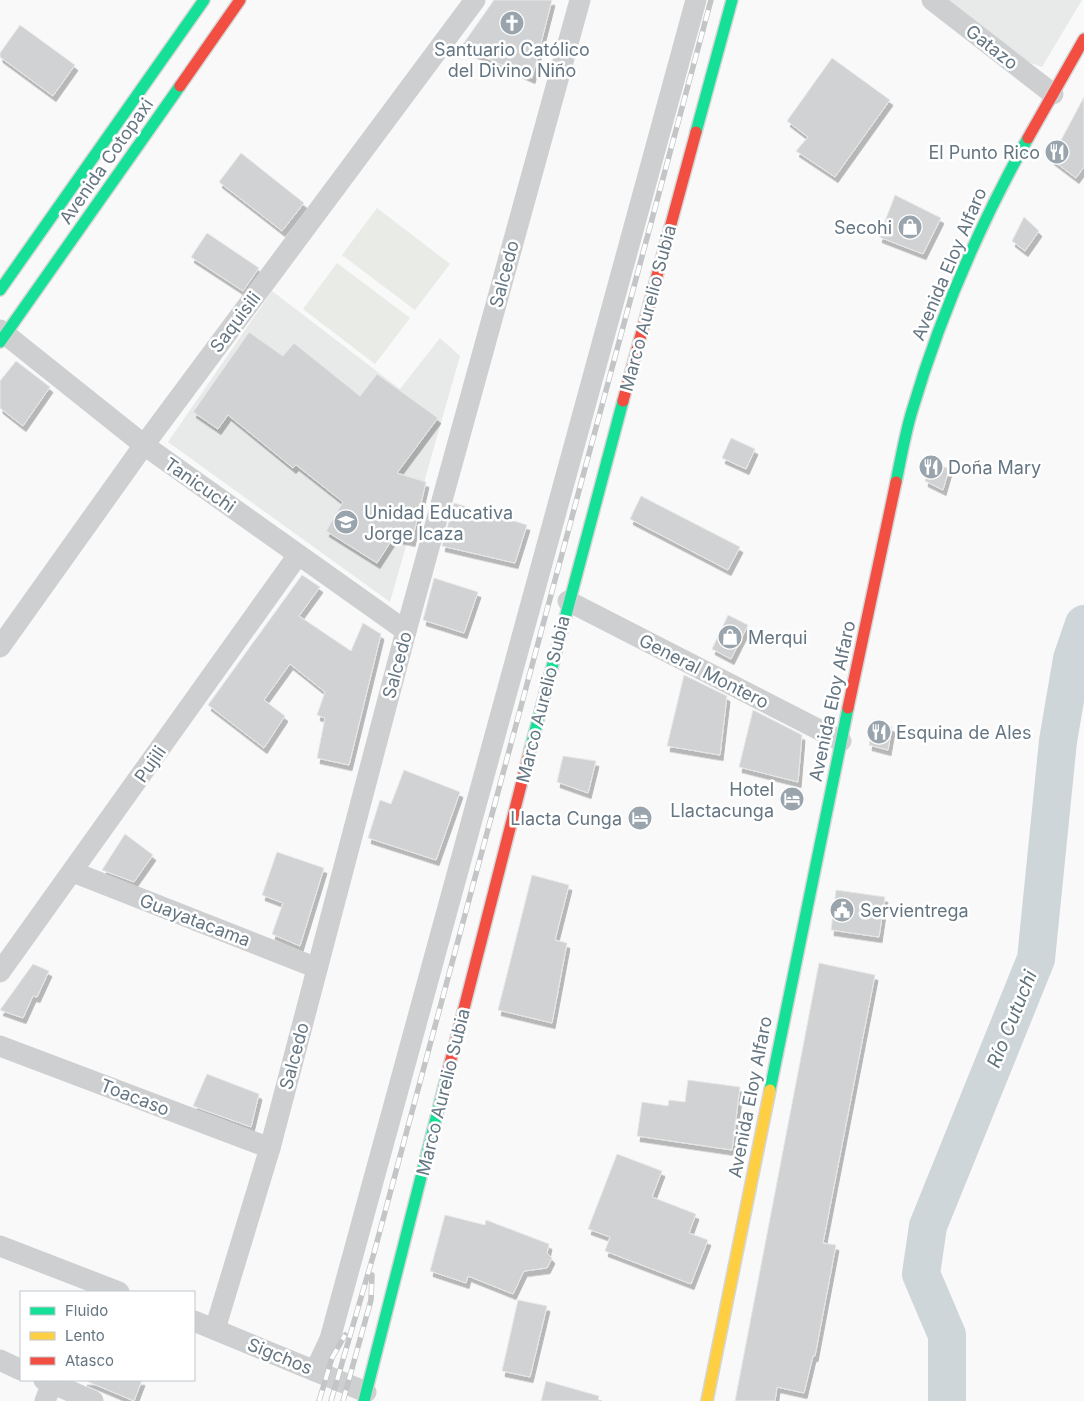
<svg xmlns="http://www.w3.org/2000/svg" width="1084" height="1401" font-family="Inter,sans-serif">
  <defs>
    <filter id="shadow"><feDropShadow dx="3" dy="5.5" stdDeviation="0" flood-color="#0004"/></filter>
  </defs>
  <rect width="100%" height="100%" fill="#f9f9f9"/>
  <g fill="#e8e9e9">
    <path d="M 949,0 L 1082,0 L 1042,67 L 1023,60 Z"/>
    <path d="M 272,291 L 400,389 L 440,338 L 460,356 L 390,602 L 168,442 Z"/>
  </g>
  <g fill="#e8ebe6">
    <path d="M 377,208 L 450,264 L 415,310 L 342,255 Z"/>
    <path d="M 337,263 L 410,318 L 375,364 L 303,309 Z"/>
  </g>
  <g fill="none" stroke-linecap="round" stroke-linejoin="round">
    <path stroke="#ced6d9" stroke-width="38" d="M 947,1401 L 947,1335 L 921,1274 L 928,1226 L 1036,959 L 1058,741 L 1072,659 L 1084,624"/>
  </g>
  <g fill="#d0d2d3" stroke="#e8e8e8" filter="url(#shadow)">
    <path d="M 494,0 L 552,0 L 532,78 L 461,47 Z"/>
    <path d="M 20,25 L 75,65 L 53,96 L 0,57 L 0,53 Z"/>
    <path d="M 832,58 L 890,100 L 835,177 L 796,151 L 808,137 L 787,121 Z"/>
    <path d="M 1084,97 L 1084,167 L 1076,178 L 1051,159 Z"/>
    <path d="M 241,153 L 304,203 L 282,231 L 219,182 Z"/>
    <path d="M 895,195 L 941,218 L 923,254 L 879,237 Z"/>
    <path d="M 1024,217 L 1039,231 L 1025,251 L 1012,241 Z"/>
    <path d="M 207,233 L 259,268 L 243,291 L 191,257 Z"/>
    <path d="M 249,332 L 283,356 L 294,343 L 360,396 L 377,374 L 438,418 L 397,473 L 426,482 L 412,541 L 394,537 L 377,563 L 326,531 L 343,502 L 296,465 L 293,468 L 228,415 L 218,429 L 193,412 Z"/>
    <path d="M 16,361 L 50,387 L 23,426 L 0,408 L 0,381 Z"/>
    <path d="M 731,438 L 755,449 L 746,469 L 722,458 Z"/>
    <path d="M 930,461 L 949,469 L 943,490 L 925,481 Z"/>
    <path d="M 641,496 L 740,547 L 728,570 L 630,519 Z"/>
    <path d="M 454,503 L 527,525 L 515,563 L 442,546 Z"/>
    <path d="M 302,575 L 320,587 L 299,616 L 351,651 L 363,623 L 381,634 L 349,765 L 317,758 L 325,718 L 317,715 L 325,692 L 290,664 L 264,700 L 285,716 L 264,748 L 208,705 Z"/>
    <path d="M 434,578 L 478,592 L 464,633 L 423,620 Z"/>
    <path d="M 728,615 L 748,625 L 731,659 L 712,649 Z"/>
    <path d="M 684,675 L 727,696 L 720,755 L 667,746 Z"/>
    <path d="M 753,710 L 802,735 L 798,782 L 739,767 Z"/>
    <path d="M 874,720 L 892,727 L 888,750 L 869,745 Z"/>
    <path d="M 563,756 L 596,761 L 588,793 L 557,782 Z"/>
    <path d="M 404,770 L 460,792 L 436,860 L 368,838 L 380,800 L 391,804 Z"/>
    <path d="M 125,834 L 153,855 L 134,882 L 102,870 Z"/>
    <path d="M 277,852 L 324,868 L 300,946 L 272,934 L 283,903 L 262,895 Z"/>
    <path d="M 532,875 L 569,885 L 555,940 L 567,943 L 552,1023 L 498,1010 Z"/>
    <path d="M 836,890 L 885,897 L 879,937 L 831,930 Z"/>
    <path d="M 819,963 L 875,975 L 823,1243 L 836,1245 L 815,1356 L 813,1356 L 804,1393 L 777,1387 L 775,1401 L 735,1401 Z"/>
    <path d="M 33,964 L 49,971 L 37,997 L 33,996 L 23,1018 L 0,1010 Z"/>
    <path d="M 207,1074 L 259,1094 L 251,1127 L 193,1106 Z"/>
    <path d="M 688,1080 L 740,1087 L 732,1150 L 637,1136 L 642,1102 L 668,1106 L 669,1100 L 685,1102 Z"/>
    <path d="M 617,1154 L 662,1171 L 652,1197 L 696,1214 L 689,1233 L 708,1240 L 691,1284 L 605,1251 L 610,1237 L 588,1229 Z"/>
    <path d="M 445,1215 L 485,1225 L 486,1220 L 549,1244 L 547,1253 L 552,1258 L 547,1268 L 524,1271 L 513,1294 L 468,1276 L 466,1283 L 430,1271 Z"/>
    <path d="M 518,1300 L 547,1306 L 530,1377 L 502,1371 Z"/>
    <path d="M 84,1380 L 142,1380 L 134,1401 Z"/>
    <path d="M 546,1381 L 599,1396 L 598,1401 L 541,1401 Z"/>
  </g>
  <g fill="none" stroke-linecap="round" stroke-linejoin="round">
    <defs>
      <g id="fast">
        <path d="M 696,132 L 732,0"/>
        <path d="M 0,290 L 204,0"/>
        <path d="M 0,342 L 180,86"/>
        <path d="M 896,482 C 901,458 905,434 912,411 C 940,316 980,224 1028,138"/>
        <path d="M 530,750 L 623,401"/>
        <path d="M 770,1090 L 848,708"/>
        <path d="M 364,1401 L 448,1071"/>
      </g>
      <path id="slow" d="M 707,1401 L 770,1090"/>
      <g id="jam">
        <path d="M 180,86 L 240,0"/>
        <path d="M 1028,138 L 1084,39"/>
        <path d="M 623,401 L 696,132"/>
        <path d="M 848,708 L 896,482"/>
        <path d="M 448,1071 L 530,750"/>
      </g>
    </defs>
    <use href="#fast" stroke="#d5d6d7" stroke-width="14"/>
    <use href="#slow" stroke="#d5d6d7" stroke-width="14"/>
    <use href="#jam" stroke="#d5d6d7" stroke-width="14"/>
    <g stroke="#cecfd0" stroke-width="21">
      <path d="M 932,0 L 1053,94"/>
      <path d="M 0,330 L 144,445 L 406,631"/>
      <path d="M 568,601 L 841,741"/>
      <path d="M 0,647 L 144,445 L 475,0"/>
      <path d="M 73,872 L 317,968"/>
      <path d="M 0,972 L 298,555"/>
      <path d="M 0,1046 L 270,1148"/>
      <path d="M 0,1246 L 119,1292"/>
      <path d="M 194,1321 L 366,1392"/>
      <path d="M 215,1329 L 270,1148 L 406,631 L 580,0"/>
      <path d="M 0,1360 L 21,1370"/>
      <path d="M 315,1371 L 330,1339 L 696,0"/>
      <path d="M 44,1380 L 93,1401"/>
      <path d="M 45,1401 L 52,1383"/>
    </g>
    <use href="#fast" stroke="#16e098" stroke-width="11"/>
    <use href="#slow" stroke="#ffcf43" stroke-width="11"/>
    <use href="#jam" stroke="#f24e42" stroke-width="11"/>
    <defs>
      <g id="rail">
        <path d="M 319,1401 L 332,1358 L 345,1335"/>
        <path d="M 331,1401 L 374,1253 L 711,0"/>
        <path d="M 343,1401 L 371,1300 L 372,1275"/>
      </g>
    </defs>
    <use href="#rail" stroke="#c3c5c6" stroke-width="5.5"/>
    <use href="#rail" stroke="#fff" stroke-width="4" stroke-dasharray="11" stroke-linecap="butt"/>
  </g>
  <defs>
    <symbol id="church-disc" viewBox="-11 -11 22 22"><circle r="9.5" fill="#99a4ac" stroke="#fff"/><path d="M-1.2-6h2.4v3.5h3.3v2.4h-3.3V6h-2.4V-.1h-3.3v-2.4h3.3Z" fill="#fff"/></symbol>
    <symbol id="restaurant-disc" viewBox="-11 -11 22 22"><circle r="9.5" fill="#99a4ac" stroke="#fff"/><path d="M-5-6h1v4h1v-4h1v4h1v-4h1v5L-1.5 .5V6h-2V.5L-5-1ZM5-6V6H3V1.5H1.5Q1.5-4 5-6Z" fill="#fff"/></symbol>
    <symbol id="shop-disc" viewBox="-11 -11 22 22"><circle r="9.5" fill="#99a4ac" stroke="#fff"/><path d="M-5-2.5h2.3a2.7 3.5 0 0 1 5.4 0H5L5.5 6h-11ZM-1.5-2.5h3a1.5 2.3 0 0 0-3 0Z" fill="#fff"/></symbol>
    <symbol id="school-disc" viewBox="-11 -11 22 22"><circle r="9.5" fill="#99a4ac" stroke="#fff"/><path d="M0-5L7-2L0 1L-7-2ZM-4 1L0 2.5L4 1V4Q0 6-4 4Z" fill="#fff"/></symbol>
    <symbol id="hotel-disc" viewBox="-11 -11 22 22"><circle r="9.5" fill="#99a4ac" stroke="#fff"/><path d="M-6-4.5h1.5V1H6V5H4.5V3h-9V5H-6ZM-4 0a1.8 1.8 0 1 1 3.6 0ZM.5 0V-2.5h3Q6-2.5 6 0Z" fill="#fff"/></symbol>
    <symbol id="civic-disc" viewBox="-11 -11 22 22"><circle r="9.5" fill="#99a4ac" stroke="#fff"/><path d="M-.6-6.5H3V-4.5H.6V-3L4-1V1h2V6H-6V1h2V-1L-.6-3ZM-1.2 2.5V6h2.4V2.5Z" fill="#fff"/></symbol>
  </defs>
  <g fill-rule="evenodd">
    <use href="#church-disc" x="498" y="9" width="28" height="28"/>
    <use href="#restaurant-disc" x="1043" y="138" width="28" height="28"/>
    <use href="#shop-disc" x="896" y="213" width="28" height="28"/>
    <use href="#restaurant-disc" x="917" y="453" width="28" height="28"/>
    <use href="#school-disc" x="332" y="508" width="28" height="28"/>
    <use href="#shop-disc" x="716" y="623" width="28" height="28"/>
    <use href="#restaurant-disc" x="865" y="718" width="28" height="28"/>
    <use href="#hotel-disc" x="778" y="785" width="28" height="28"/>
    <use href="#hotel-disc" x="626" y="804" width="28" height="28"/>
    <use href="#civic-disc" x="828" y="896" width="28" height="28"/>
  </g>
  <g text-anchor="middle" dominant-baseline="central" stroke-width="5" stroke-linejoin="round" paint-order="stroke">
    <g font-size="18" fill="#657683" stroke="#fff">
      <text transform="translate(992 47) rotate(38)">Gatazo</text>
      <text transform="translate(106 161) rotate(-55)">Avenida Cotopaxi</text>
      <text transform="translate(949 264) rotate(-67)">Avenida Eloy Alfaro</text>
      <text transform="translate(504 274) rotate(-75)">Salcedo</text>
      <text transform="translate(648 308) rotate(-75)">Marco Aurelio Subia</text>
      <text transform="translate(235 322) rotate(-53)">Saquisili</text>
      <text transform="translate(200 485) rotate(35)">Tanicuchi</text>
      <text transform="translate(397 665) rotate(-75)">Salcedo</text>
      <text transform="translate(704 671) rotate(27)">General Montero</text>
      <text transform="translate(543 699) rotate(-76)">Marco Aurelio Subia</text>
      <text transform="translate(832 701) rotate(-78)">Avenida Eloy Alfaro</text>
      <text transform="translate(150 764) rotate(-55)">Pujili</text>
      <text transform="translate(195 920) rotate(21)">Guayatacama</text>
      <text transform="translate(294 1056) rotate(-75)">Salcedo</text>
      <text transform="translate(443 1092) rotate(-76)">Marco Aurelio Subia</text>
      <text transform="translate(135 1097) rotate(21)">Toacaso</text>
      <text transform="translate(750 1097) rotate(-79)">Avenida Eloy Alfaro</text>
      <text transform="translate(280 1356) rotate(22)">Sigchos</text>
    </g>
    <g font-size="18" fill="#657683" stroke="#fff" text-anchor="start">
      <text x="512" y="49" text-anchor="middle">Santuario Católico<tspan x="512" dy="21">del Divino Niño</tspan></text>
      <text x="1040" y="152" text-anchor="end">El Punto Rico</text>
      <text x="892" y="227" text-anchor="end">Secohi</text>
      <text x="948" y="467">Doña Mary</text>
      <text x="364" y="512">Unidad Educativa<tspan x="364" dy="21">Jorge Icaza</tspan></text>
      <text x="748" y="637">Merqui</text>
      <text x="896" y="732">Esquina de Ales</text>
      <text x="774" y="789" text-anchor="end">Hotel<tspan x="774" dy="21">Llactacunga</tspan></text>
      <text x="622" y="818" text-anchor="end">Llacta Cunga</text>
      <text x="860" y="910">Servientrega</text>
    </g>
    <g font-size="19" font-style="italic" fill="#60757c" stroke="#fff">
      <text transform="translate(1012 1019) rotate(-68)">Río Cutuchi</text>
    </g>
  </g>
  <rect x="20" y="1291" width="175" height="90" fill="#ffffff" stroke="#c1c8cd"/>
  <rect x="30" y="1307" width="25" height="8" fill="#16e098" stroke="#c1c8cd"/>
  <text x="65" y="1316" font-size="15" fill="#657683">Fluido</text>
  <rect x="30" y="1332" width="25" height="8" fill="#ffcf43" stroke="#c1c8cd"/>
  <text x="65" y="1341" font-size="15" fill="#657683">Lento</text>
  <rect x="30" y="1357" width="25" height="8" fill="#f24e42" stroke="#c1c8cd"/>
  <text x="65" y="1366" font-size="15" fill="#657683">Atasco</text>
</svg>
